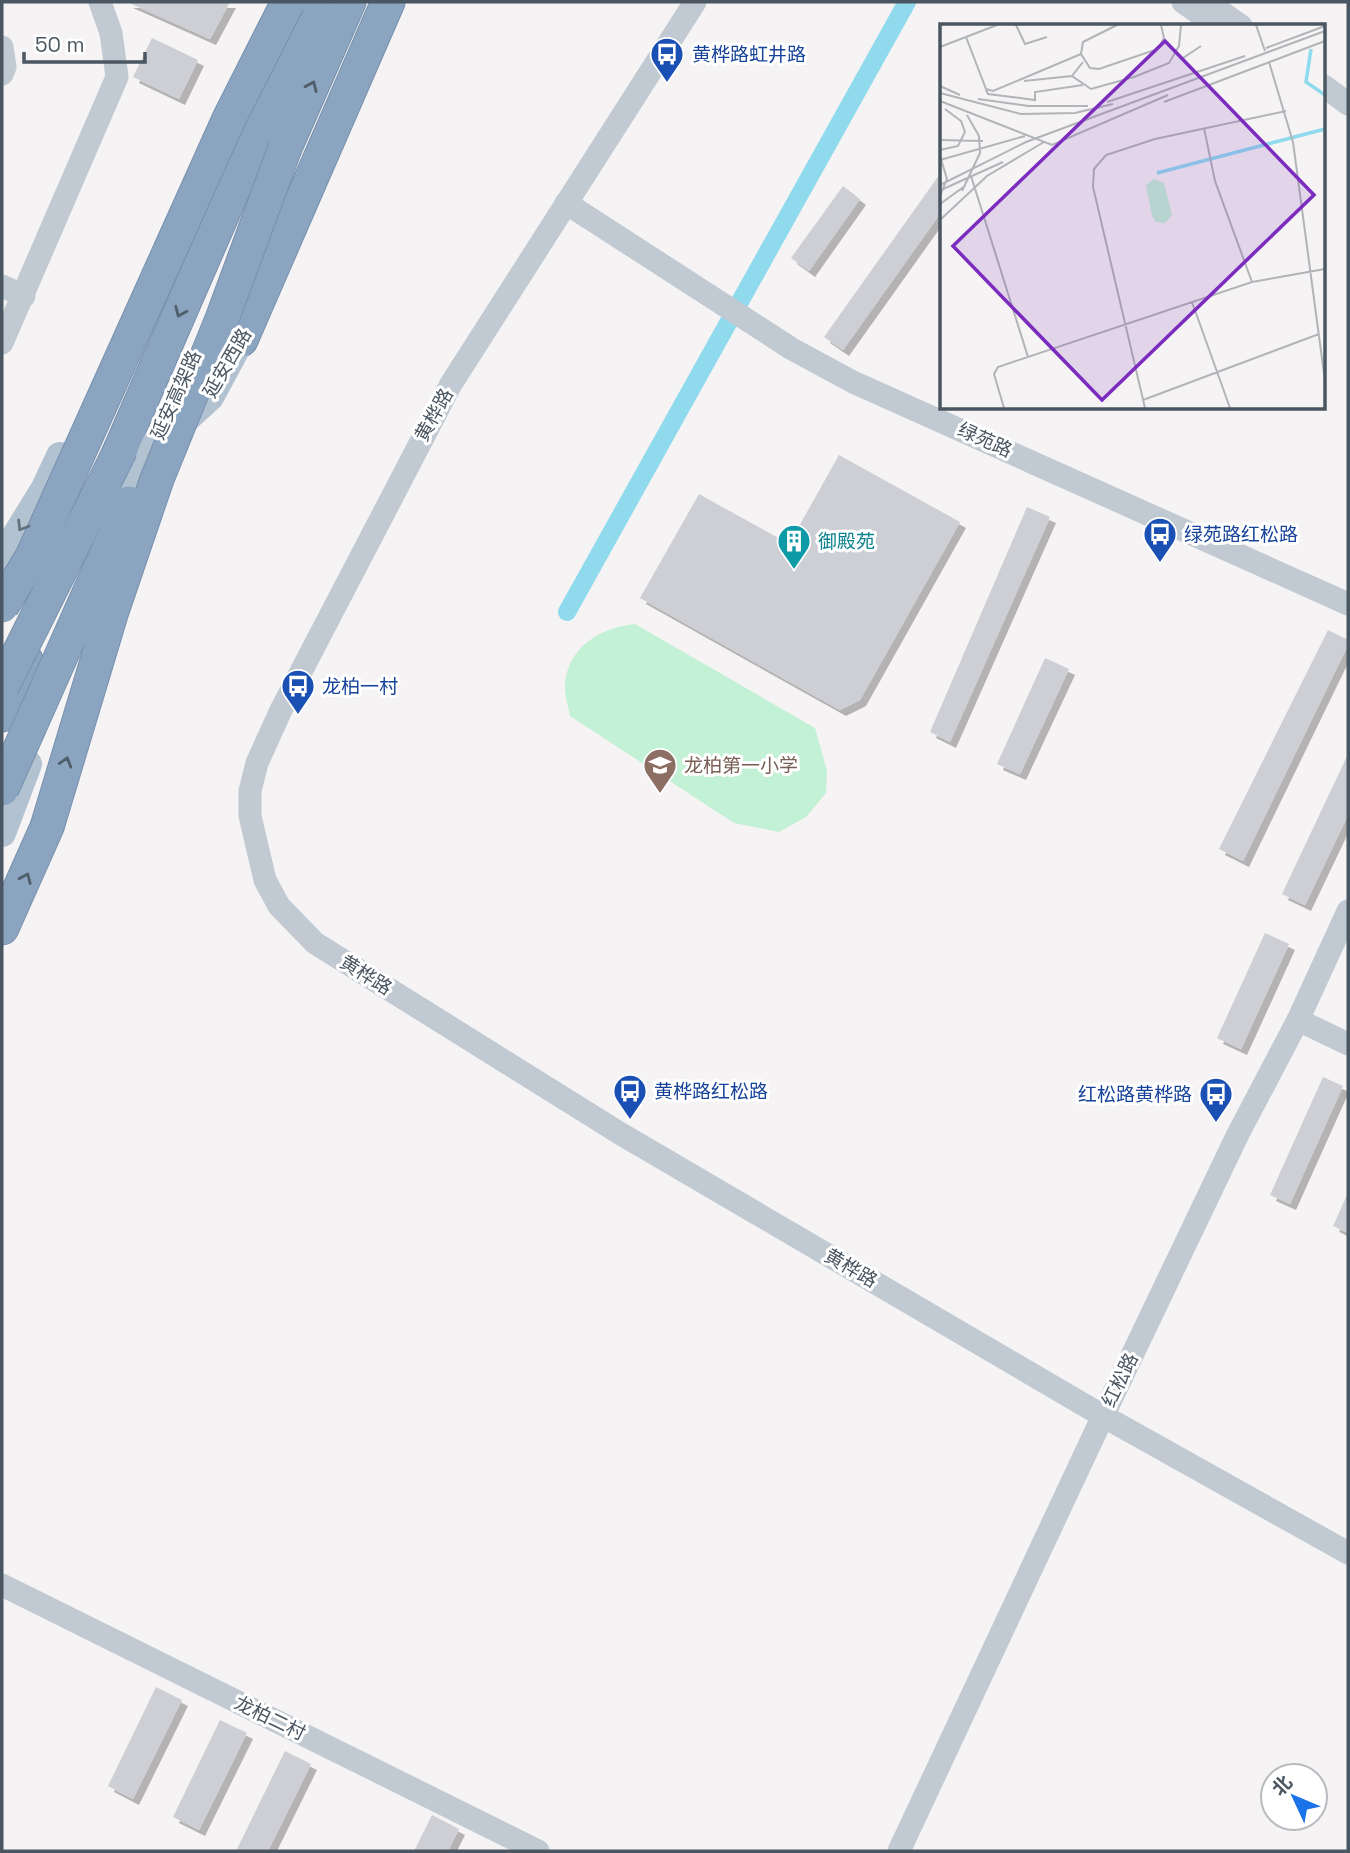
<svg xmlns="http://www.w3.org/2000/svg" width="1350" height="1853" font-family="'Space Grotesk','Noto Sans SC',sans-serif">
  <defs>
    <filter id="shadow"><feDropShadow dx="6" dy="6" stdDeviation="0" flood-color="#0004"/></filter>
  </defs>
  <rect width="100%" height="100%" fill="#f5f3f3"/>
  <path fill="#c3f1d5" d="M 635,624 L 815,728 L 827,771 L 826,793 L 806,817 L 779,832 L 734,823 L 570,716 C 568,706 564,693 565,683 C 569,646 602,627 635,624 Z"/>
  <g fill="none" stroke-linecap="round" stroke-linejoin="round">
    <path stroke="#90daee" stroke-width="18" d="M 567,612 L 907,2"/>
  </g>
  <g fill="#cdcfd5" filter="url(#shadow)">
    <path d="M 127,2 L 230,2 L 210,39 Z"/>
    <path d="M 152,38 L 198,60 L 179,99 L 133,77 Z"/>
    <path d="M 942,171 L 942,211 L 843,350 L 824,337 Z"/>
    <path d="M 843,186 L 860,199 L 809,271 L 791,258 Z"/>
    <path d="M 839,455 L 960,522 L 860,700 L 840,710 L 640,598 L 699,494 L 789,544 Z"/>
    <path d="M 1027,507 L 1050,517 L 950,742 L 930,732 Z"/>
    <path d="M 1328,630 L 1348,640 L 1348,645 L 1243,861 L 1219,849 Z"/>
    <path d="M 1045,658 L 1069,669 L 1020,774 L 997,764 Z"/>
    <path d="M 1348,754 L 1348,815 L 1305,905 L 1282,894 Z"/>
    <path d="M 1265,933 L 1289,944 L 1241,1049 L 1217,1038 Z"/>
    <path d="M 1323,1077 L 1343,1086 L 1290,1204 L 1270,1195 Z"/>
    <path d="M 1348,1193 L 1348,1233 L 1333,1226 Z"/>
    <path d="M 156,1687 L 182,1700 L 133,1799 L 108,1786 Z"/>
    <path d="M 220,1720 L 247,1733 L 199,1830 L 173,1817 Z"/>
    <path d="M 285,1751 L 311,1764 L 268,1851 L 236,1851 Z"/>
    <path d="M 432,1815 L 459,1829 L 448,1851 L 414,1851 Z"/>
  </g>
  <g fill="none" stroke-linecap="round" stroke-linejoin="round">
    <defs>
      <g id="highway">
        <path d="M 285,148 L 349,2"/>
        <path d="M 241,340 L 388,2"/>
        <path d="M 110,473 L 315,2"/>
        <path d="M 2,715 L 26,660"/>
        <path d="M 2,928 L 47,827"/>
      </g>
    </defs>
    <use href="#highway" stroke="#7690ad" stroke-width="35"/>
    <g stroke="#c1cad2" stroke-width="23">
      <path d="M 695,2 L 451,384 L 281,710 L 257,763 L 250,791 L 250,816 L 265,880 L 279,906 L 315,943 L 621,1134 L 1103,1416 L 1348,1553"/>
      <path d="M 1183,2 L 1217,26"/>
      <path d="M 1207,2 L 1241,26"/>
      <path d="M 2,47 L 5,67 L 2,74"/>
      <path d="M 1324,86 L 1348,104"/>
      <path d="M 566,203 L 792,349 L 853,382 L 1348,604"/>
      <path d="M 2,286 L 24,296"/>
      <path d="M 2,343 L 117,77 L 111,33 L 100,2"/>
      <path d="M 1298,1020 L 1348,1044"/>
      <path d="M 2,1585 L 538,1851"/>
      <path d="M 899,1851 L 1103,1416 L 1238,1134 L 1298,1020 L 1348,911"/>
    </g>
    <g stroke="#b3c2d1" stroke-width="28">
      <path d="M 118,523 L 135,478 L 161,435 L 186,419 L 210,397 L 251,321"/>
      <path d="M 2,558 L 45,488 L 60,456"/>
      <path d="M 2,833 L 28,764"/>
    </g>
    <use href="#highway" stroke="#8ba5c1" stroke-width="33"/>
    <defs>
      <g id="highway-bridge">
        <path d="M 2,606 L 32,557 L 229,119 L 288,2"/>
        <path d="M 2,687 L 121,449"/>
        <path d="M 2,789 L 129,503"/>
        <path d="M 47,827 L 112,611 L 157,479 L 222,319 L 285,148"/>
      </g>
    </defs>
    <use href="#highway-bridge" stroke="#7690ad" stroke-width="35" stroke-linecap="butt"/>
    <use href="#highway-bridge" stroke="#8ba5c1" stroke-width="33"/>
  </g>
  <defs><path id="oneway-chevron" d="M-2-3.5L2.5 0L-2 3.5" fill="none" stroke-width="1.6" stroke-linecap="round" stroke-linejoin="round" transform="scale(1.75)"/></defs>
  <g stroke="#505e6b">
    <use href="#oneway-chevron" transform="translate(312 86) rotate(-66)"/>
    <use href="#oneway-chevron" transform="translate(180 312) rotate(113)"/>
    <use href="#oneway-chevron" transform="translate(66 762) rotate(-73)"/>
    <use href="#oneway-chevron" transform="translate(26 878) rotate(-66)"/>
  </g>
  <use stroke="#64717d" href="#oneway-chevron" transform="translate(22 526) rotate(122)"/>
  <defs>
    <symbol id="bus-pin" viewBox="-11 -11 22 30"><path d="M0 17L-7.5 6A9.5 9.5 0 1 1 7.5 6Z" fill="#1a4fb4" stroke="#fff"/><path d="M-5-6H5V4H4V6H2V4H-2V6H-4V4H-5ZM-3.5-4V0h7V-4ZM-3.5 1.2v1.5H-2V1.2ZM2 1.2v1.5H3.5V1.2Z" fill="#fff"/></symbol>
    <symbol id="building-pin" viewBox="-11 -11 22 30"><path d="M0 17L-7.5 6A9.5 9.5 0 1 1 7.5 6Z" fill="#0f9aa8" stroke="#fff"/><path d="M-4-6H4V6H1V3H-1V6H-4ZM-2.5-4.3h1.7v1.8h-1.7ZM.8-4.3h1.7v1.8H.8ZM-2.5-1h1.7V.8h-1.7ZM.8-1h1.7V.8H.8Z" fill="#fff"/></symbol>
    <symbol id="school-pin" viewBox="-11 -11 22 30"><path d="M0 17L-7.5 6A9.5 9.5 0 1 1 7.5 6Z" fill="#8d6e63" stroke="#fff"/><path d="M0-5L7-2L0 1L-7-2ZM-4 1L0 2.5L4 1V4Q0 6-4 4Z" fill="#fff"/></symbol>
  </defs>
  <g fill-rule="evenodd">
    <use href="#bus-pin" x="648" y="35" width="38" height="52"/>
    <use href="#bus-pin" x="1141" y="515" width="38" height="52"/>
    <use href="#building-pin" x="775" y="522" width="38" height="52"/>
    <use href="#bus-pin" x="279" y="667" width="38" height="52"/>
    <use href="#school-pin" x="641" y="746" width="38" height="52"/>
    <use href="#bus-pin" x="611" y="1072" width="38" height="52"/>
    <use href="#bus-pin" x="1197" y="1075" width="38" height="52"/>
  </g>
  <g text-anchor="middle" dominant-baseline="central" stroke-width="6" stroke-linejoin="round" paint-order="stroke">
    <g font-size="19" fill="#164399" stroke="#fff" text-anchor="start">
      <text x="692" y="54">黄桦路虹井路</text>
      <text x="1184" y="534">绿苑路红松路</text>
      <text x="322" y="686">龙柏一村</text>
      <text x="654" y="1091">黄桦路红松路</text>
      <text x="1192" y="1094" text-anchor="end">红松路黄桦路</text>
    </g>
    <g font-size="19" fill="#4a5661" stroke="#fff">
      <text transform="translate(227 363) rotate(-60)">延安西路</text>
      <text transform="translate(176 395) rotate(-66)">延安高架路</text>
      <text transform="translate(434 415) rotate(-61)">黄桦路</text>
      <text transform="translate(985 440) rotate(24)">绿苑路</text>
      <text transform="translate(366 975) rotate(32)">黄桦路</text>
      <text transform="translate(851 1268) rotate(30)">黄桦路</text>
      <text transform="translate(1120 1380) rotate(-64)">红松路</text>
      <text transform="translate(270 1718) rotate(26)">龙柏二村</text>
    </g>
    <g font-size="19" fill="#0d838f" stroke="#fff" text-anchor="start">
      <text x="818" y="541">御殿苑</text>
    </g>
    <g font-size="19" fill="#785e54" stroke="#fff" text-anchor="start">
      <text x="684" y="765">龙柏第一小学</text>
    </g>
  </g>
  <g transform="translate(940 24)">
    <rect width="385" height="385" fill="#f5f3f3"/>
    <path d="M 214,155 L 224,159 L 232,191 L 225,199 L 216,198 L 212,192 L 206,161 Z" fill="#c3f1d5"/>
    <path fill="none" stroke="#90daee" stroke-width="3.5" d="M 371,25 L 366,58 L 385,71M 217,149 L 385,105"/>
    <path fill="none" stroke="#b1b4b9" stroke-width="2" d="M 76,1 L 85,20 L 107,13M 177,1 L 143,18 L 141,30 L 150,44 L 159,45 L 218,25 L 224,14 L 221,1M 316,1 L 325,27M 26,13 L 46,65 L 53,67 L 141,30M 0,23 L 57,1M 326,24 L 385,2M 243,34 L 261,22M 143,38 L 132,52 L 151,65 L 194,53 L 229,39 L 239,22 L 241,1M 329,38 L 353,118 L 385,357M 84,57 L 132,52M 0,62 L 20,71M 46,66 L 48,70 L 95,76 L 95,68 L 143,61M 0,69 L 81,90 L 135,89 L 173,80M 38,75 L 89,82 L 148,82M 0,77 L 112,121 L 228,71M 167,78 L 305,32M 224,78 L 385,17M 264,104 L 275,157 L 312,258M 0,116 L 43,117M 0,126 L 18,122 L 25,108 L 21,97 L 5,85M 0,132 L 7,155 L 0,172M 0,136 L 85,112M 31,152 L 88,333M 0,161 L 86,118 L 385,7M 1,166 L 63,138M 22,167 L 40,129 L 39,112 L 27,91M 0,180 L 25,162M 0,196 L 47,152 L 104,118M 252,278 L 290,384M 203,376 L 379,310M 64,384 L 54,350 L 58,343 L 312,258 L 385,245M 205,384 L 153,163 L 154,145 L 166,131 L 215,115 L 346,87"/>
    <path fill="#7b2cbf" fill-opacity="0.15" stroke="#7b2cbf" stroke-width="3.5" d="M 225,17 L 374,171 L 162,376 L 13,222 Z"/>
    <rect width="385" height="385" fill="none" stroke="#4a5661" stroke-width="3.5"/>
  </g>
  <rect width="1350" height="1853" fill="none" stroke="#4a5661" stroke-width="7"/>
  <g transform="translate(1294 1797) rotate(314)"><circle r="33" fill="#ffffff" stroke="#b7bbc0" stroke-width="2"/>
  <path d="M0-5L12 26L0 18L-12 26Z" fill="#1a73e8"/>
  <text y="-10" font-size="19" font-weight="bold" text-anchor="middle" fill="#4a5661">北</text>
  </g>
  <path d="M24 52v10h121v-10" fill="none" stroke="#4a5661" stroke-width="3.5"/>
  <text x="35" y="52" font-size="21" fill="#4a5661" stroke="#ffffff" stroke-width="5" paint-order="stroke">50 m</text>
</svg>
